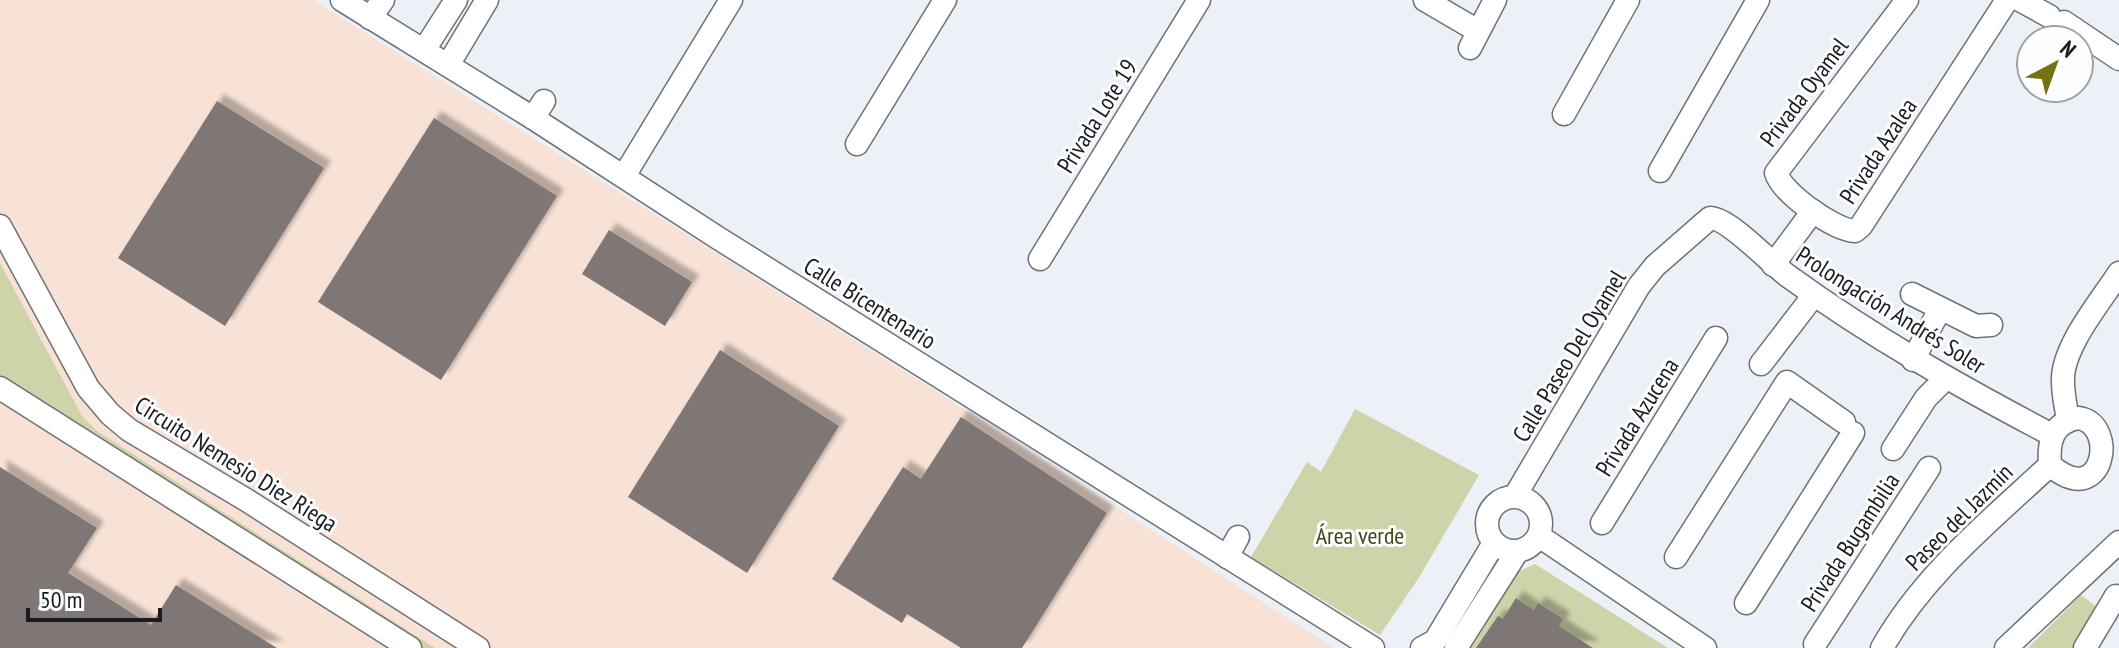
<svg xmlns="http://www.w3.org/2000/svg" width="2119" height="648" font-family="'PT Sans Narrow',sans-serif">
  <defs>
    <filter id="shadow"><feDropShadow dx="7" dy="-7" stdDeviation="2" flood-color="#0004"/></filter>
  </defs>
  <rect width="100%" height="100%" fill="#ecf1f7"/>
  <path fill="#f8e1d5" d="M 0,0 L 313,0 L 941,394 L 1334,648 L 0,648 Z"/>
  <g fill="#cfd3a9">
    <path d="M 0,263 L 82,416 L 97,431 L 435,648 L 410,648 L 0,389 Z"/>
    <path d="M 1355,409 L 1479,475 L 1420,576 L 1380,635 L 1251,557 L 1307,462 L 1321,472 Z"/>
    <path d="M 1535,564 L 1668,648 L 1466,648 L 1519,571 Z"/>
    <path d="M 2081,595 L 2100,609 L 2075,648 L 2028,648 Z"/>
  </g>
  <g fill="#7e7774" filter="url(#shadow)">
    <path d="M 217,101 L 324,168 L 225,326 L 118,258 Z"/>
    <path d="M 434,118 L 557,196 L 441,380 L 318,302 Z"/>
    <path d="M 609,230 L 692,282 L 665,326 L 582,274 Z"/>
    <path d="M 720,350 L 839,426 L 747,573 L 628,497 Z"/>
    <path d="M 961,417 L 1107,513 L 1022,648 L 961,648 L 907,614 L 902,623 L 832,579 L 903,467 L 921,479 Z"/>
    <path d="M 0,467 L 97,528 L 68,573 L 151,625 L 176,585 L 277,648 L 0,648 Z"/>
    <path d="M 1516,598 L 1534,610 L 1538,603 L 1563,619 L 1559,626 L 1593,648 L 1476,648 L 1498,616 L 1503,619 Z"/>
  </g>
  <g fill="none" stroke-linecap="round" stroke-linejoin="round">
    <defs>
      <g id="minor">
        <path d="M 342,0 L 533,118 L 718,238 L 1373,648"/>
        <path d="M 1425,0 L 1478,31"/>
        <path d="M 1907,0 L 1776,173 C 1782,193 1834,230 1855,231 L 1861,226 L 2007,0"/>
        <path d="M 2020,0 L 2049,16"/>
        <path d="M 370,18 L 383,0"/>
        <path d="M 2064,22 L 2119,59"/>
        <path d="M 1470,48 L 1495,0"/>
        <path d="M 424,50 L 456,0"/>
        <path d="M 448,65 L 487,0"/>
        <path d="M 1564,114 L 1628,0"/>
        <path d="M 533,118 L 544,101"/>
        <path d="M 857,144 L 945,0"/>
        <path d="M 1660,171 L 1758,0"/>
        <path d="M 624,176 L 731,0"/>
        <path d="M 0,226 L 88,388 L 110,414 L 129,430 L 248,501 L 478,648"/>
        <path d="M 1040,259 L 1199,0"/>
        <path d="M 1773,265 L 1813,211"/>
        <path d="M 1912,294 L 1976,326 L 1991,325"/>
        <path d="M 1913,360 L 1940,309"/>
        <path d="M 1761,364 L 1814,295"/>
        <path d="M 0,388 L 410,648"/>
        <path d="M 2078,418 C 2119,423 2104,512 2050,465 C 2048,442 2052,423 2078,418 Z"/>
        <path d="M 2068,420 C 2066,407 2063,395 2063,382 C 2061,348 2101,301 2119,273"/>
        <path d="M 1893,449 L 1926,398 L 1945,379"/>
        <path d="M 1515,496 L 1639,286 L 1655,266 L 1710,218 C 1729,218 1770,263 1788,276 C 1872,337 1961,387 2052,435"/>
        <circle cx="1514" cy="524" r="27"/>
        <path d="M 1602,523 L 1716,338"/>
        <path d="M 1539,536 L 1705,648"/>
        <path d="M 1227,557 L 1238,537"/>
        <path d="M 1676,557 L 1787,382 L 1844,422"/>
        <path d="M 1746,603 L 1853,433"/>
        <path d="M 1815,644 L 1929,468"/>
        <path d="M 1422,648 L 1435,641 L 1494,543"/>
        <path d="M 1456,648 L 1517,552"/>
        <path d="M 1882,648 C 1923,575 1989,522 2050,465"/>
        <path d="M 2006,648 L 2119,542"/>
        <path d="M 2085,648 L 2116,596"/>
      </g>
    </defs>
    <use href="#minor" stroke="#6e7278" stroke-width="25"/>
    <use href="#minor" stroke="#fff" stroke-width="22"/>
  </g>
  <g text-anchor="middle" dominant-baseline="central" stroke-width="6" stroke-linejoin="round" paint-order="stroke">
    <g font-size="24" fill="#1b1c1f" stroke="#fdfeff">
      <text transform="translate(1804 92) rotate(-53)">Privada Oyamel</text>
      <text transform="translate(1097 116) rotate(-58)">Privada Lote 19</text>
      <text transform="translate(1878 151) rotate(-57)">Privada Azalea</text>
      <text transform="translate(870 303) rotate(32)">Calle Bicentenario</text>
      <text transform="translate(1891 310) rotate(32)">Prolongación Andrés Soler</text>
      <text transform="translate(1569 356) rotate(-59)">Calle Paseo Del Oyamel</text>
      <text transform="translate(1637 417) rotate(-58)">Privada Azucena</text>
      <text transform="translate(236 464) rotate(32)">Circuito Nemesio Diez Riega</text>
      <text transform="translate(1959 517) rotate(-45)">Paseo del Jazmín</text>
      <text transform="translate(1850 542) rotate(-57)">Privada Bugambilia</text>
    </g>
    <g font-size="24" fill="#434611" stroke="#fdfeff">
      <text x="1360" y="535">Área verde</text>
    </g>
  </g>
  <g transform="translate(2055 64) rotate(41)"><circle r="38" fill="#fdfeff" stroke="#a3a4a5" stroke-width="2"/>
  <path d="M0-6L14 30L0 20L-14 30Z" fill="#757215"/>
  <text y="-12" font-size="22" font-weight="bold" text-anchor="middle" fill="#1b1c1f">N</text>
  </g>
  <path d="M28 608v12h132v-12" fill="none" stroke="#1b1c1f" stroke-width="4"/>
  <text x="40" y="608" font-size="24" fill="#1b1c1f" stroke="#fdfeff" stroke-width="6" paint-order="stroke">50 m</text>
</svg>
